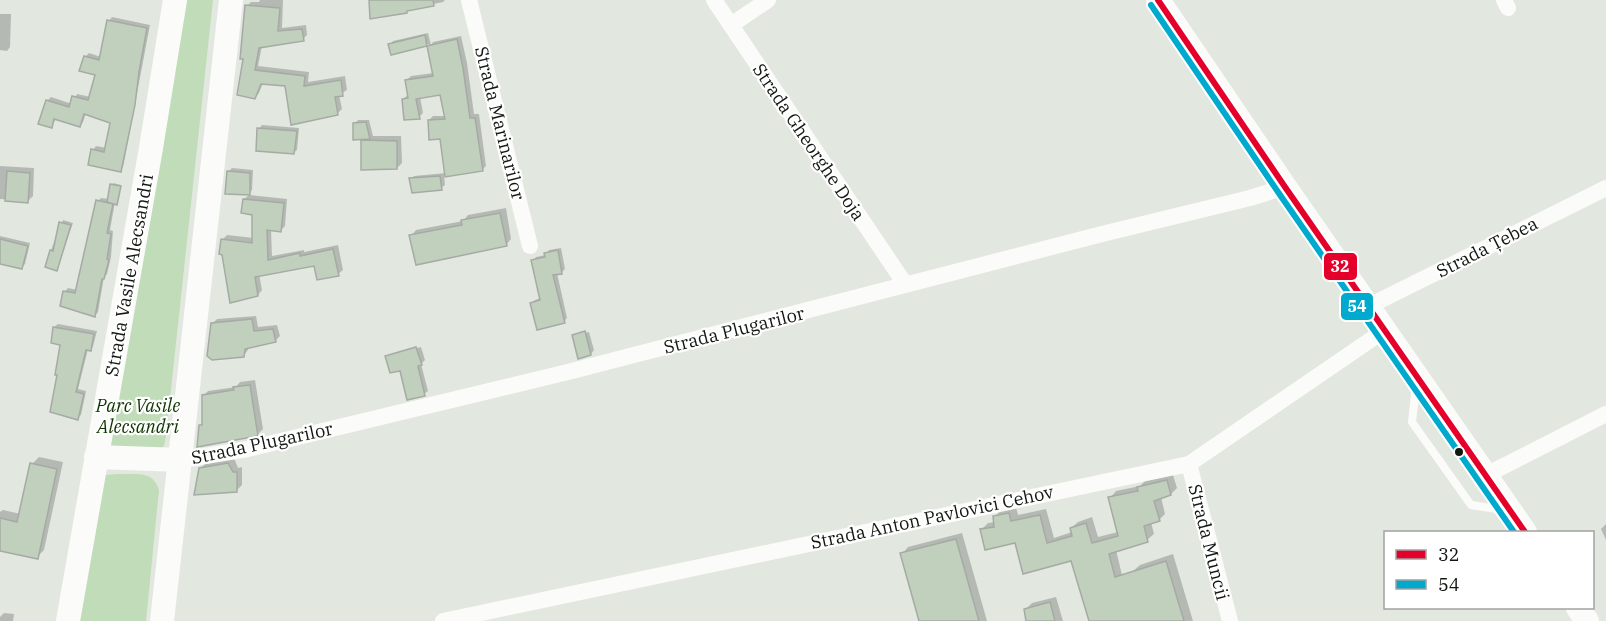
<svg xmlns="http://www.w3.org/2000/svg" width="1606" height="621" font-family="'IBM Plex Serif',serif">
  <rect width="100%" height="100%" fill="#e2e8e0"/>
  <g fill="#c1dcb9">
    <path d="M 180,0 L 213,0 L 166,436 L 164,446 L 157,452 L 109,452 Z"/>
    <path d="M 118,474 C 137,475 153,470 159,490 L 146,621 L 74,621 L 105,475 Z"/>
  </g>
  <g fill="#0003">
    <path d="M 260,0 L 283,0 L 282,28 L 306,25 L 307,35 L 303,39 L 262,46 L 258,66 L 309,72 L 308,82 L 345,76 L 347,90 L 339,95 L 342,109 L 337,114 L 287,85 L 263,83 L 259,93 L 255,97 L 244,58 L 247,6 L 251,2 L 259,2 Z"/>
    <path d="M 370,0 L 445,0 L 443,2 L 410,9 L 407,12 Z"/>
    <path d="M 0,14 L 11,14 L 10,47 L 7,51 L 0,50 Z"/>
    <path d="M 112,17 L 150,25 L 123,167 L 120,170 L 93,150 L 96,146 L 107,148 L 112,122 L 86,113 L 83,122 L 80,126 L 56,118 L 52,127 L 47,101 L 51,97 L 72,104 L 77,94 L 91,97 L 97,74 L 85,57 L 89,53 L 101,57 L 109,21 Z"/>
    <path d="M 428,33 L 431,45 L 433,42 L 461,36 L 467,63 L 474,114 L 479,114 L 486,166 L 482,170 L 444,176 L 445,185 L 441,188 L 411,179 L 414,176 L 446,173 L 442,138 L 429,120 L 433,116 L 446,116 L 441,93 L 420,97 L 423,113 L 419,117 L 403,99 L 408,95 L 407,80 L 411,76 L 434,73 L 429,44 L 392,53 L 390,45 L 393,41 Z"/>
    <path d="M 358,120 L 369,120 L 373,136 L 401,136 L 402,163 L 397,168 L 363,141 L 365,138 L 354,124 Z"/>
    <path d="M 262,125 L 299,128 L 297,150 L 293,153 L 259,129 Z"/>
    <path d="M 0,166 L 34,168 L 33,196 L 28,201 L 0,199 Z"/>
    <path d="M 232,168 L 253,170 L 252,190 L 249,194 L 229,171 Z"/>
    <path d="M 113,183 L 121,185 L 118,202 L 115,202 L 110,230 L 113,231 L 111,257 L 107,274 L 104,277 L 98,312 L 95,315 L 64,292 L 68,288 L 78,290 L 98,201 L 101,198 L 109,199 Z"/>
    <path d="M 249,195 L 287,199 L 285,226 L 280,231 L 271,229 L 272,256 L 304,250 L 304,252 L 338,245 L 343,270 L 338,274 L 315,264 L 259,274 L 262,290 L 258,295 L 222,240 L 227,235 L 254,238 L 254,213 L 244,199 Z"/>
    <path d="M 506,208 L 511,239 L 506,245 L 411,236 L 416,230 L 463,221 L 468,215 Z"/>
    <path d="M 63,220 L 73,223 L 57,269 L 51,250 Z"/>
    <path d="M 0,236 L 30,243 L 25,264 L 22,267 L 0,263 Z"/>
    <path d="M 561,248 L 565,269 L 561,273 L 557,273 L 567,318 L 564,321 L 531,303 L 535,300 L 541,298 L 533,261 L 536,257 L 546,255 L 549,250 Z"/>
    <path d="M 256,316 L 258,327 L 277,325 L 280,336 L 275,341 L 249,347 L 248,350 L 244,355 L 212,324 L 217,319 Z"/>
    <path d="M 58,324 L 97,331 L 93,346 L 90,349 L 88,349 L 78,389 L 86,391 L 81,415 L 77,418 L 59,374 L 61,343 L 54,327 Z"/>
    <path d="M 589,332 L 594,350 L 591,354 L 573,335 Z"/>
    <path d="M 421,347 L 425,360 L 421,364 L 428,391 L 424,394 L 387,356 Z"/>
    <path d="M 255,380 L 263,429 L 258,434 L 200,426 L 203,422 L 203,396 L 208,391 L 236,387 L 240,382 Z"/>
    <path d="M 39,457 L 63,462 L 44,550 L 37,557 L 0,549 L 0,512 L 3,510 L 21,514 L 32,464 Z"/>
    <path d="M 234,458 L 238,468 L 242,467 L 242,485 L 237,490 L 201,468 L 206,463 Z"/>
    <path d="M 1173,475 L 1177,488 L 1171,494 L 1161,497 L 1165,514 L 1159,520 L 1151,522 L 1154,534 L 1147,540 L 1116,550 L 1133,621 L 1091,621 L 1072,559 L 981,530 L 988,523 L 995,522 L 995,517 L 1001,510 L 1016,507 L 1018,515 L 1046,509 L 1054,538 L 1072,532 L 1071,528 L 1078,522 L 1092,517 L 1098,537 L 1118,532 L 1110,498 L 1116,491 L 1140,486 L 1145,481 Z"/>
    <path d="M 1606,524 L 1606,540 L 1601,529 Z"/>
    <path d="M 962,533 L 987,621 L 920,621 L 902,554 L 908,547 Z"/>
    <path d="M 1173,554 L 1193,621 L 1147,621 L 1132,572 L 1140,565 Z"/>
    <path d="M 1056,597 L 1063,621 L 1028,621 L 1026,609 L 1032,603 Z"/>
    <path d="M 4,613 L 14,614 L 13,621 L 0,621 L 0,617 Z"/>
  </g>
  <g fill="#c1d0bc" stroke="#a6aaa4" stroke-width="1.5">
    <path d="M 369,0 L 433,0 L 434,6 L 407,11 L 407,13 L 370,19 Z"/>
    <path d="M 245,5 L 280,8 L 278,31 L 302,29 L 304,41 L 259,48 L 255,70 L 305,76 L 304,86 L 341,80 L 343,96 L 335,97 L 338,115 L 291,125 L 285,86 L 261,84 L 255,99 L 237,95 L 243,59 L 240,59 Z"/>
    <path d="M 107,20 L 147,28 L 139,72 L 135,105 L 121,172 L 88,165 L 91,149 L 104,152 L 110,123 L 84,114 L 80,127 L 54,119 L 52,128 L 38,124 L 46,100 L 69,107 L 72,96 L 88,100 L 95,75 L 79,71 L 84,56 L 99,60 Z"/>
    <path d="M 425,35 L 427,46 L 391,55 L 388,44 Z"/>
    <path d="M 457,39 L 463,68 L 470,118 L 475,118 L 483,171 L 445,177 L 440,139 L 429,140 L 428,120 L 445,119 L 440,95 L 416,99 L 420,119 L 404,120 L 402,99 L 408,98 L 405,80 L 433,76 L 427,46 Z"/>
    <path d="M 366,122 L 370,139 L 353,140 L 353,123 Z"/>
    <path d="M 257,128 L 297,131 L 294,154 L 256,151 Z"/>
    <path d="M 361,140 L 397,141 L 397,169 L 361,170 Z"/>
    <path d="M 7,171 L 30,173 L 28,203 L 5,201 Z"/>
    <path d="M 227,171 L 250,173 L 250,195 L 225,194 Z"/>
    <path d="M 440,176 L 442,190 L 412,193 L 409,178 Z"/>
    <path d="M 110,184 L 121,186 L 117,205 L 107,202 Z"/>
    <path d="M 243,199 L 284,203 L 281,232 L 267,230 L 268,260 L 300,253 L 300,256 L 333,249 L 339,276 L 317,280 L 314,266 L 255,277 L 258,296 L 230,303 L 222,255 L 219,254 L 221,239 L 252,243 L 252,215 L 241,213 Z"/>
    <path d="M 96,200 L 113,204 L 107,233 L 111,234 L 107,259 L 109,260 L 104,279 L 102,279 L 95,317 L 60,306 L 63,291 L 75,293 Z"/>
    <path d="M 500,213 L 507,246 L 416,265 L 409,235 L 462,225 L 461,220 Z"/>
    <path d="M 59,222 L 71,225 L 57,271 L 45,267 L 50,250 L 53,251 Z"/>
    <path d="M 0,239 L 28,246 L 22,269 L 0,264 Z"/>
    <path d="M 558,250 L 562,274 L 553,275 L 565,323 L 537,330 L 530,303 L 540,300 L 531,260 L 545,257 L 544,253 Z"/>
    <path d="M 252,319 L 254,331 L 273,329 L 276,342 L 245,349 L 244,357 L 212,360 L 207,356 L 211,323 Z"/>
    <path d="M 53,327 L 94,334 L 91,351 L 86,350 L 76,392 L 84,394 L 78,420 L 50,412 L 57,375 L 55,375 L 60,345 L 51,343 Z"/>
    <path d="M 585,331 L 591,355 L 578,359 L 572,335 Z"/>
    <path d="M 416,347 L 422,365 L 418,366 L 425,396 L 407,400 L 400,371 L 390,373 L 385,356 Z"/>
    <path d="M 250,385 L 258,436 L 197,447 L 199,425 L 202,425 L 202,395 L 234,390 L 233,387 Z"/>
    <path d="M 30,463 L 57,469 L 38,559 L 0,551 L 0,518 L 17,522 Z"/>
    <path d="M 228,463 L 233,472 L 237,472 L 237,492 L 194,495 L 199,468 Z"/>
    <path d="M 1167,480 L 1171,495 L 1154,501 L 1160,521 L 1144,526 L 1148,542 L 1109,554 L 1115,577 L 1166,561 L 1184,621 L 1089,621 L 1071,561 L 1023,574 L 1015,543 L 985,550 L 980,529 L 994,527 L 993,516 L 1009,513 L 1011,521 L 1040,515 L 1047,543 L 1072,536 L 1070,528 L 1086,523 L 1092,543 L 1118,536 L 1108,497 L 1138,491 L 1137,487 Z"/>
    <path d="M 956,539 L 979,621 L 919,621 L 900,553 Z"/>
    <path d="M 1050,602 L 1055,621 L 1026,621 L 1024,609 Z"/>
  </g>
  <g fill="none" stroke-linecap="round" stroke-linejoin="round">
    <path stroke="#fbfcfa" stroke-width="8" d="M 1416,386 L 1412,422 L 1471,505 L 1503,510"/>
    <g stroke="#fbfcfa" stroke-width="16">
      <path d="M 469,0 L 530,246"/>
      <path d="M 714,0 L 905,284"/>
      <path d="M 1504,0 L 1508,8"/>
      <path d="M 731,25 L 768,0"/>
      <path d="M 1369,306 L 1606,188"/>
      <path d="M 181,460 L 248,449 L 572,371 L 1102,234 L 1250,198 L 1285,187"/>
      <path d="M 1189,464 L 1230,621"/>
      <path d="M 1486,475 L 1606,414"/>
      <path d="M 443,621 L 1189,464 L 1385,330"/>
    </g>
    <g stroke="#fbfcfa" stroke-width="24">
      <path d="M 1158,0 L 1285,187 L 1525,532"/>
      <path d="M 96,457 L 181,460"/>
      <path d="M 1578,608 L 1587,621"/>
      <path d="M 68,621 L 151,148 L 175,0"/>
      <path d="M 162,621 L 231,0"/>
    </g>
    <defs>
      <path id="bus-1" d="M 1158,0 L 1285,187 L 1525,532"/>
      <path id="bus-2" d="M 1151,5 L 1278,192 L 1514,532"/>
    </defs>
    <use href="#bus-1" stroke="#fff" stroke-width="10"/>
    <use href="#bus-2" stroke="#fff" stroke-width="10"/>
    <use href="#bus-1" stroke="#e4002b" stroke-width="6"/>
    <use href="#bus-2" stroke="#00a9ce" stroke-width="6"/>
  </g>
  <circle fill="#131712" stroke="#fff" stroke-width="2" cx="1459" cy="452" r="5"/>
  <g text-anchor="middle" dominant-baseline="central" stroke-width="4.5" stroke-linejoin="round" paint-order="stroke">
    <g font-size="18" fill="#131712" stroke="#fff">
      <text transform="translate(500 123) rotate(76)">Strada Marinarilor</text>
      <text transform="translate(809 142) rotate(56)">Strada Gheorghe Doja</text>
      <text transform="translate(1487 247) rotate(-27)">Strada Țebea</text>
      <text transform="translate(129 275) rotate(-80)">Strada Vasile Alecsandri</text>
      <text transform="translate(734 330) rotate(-14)">Strada Plugarilor</text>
      <text transform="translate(262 443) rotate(-12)">Strada Plugarilor</text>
      <text transform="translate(932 517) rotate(-12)">Strada Anton Pavlovici Cehov</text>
      <text transform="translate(1209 542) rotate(76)">Strada Muncii</text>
    </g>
    <g font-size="18" font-style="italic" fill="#0e3600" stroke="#fff">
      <text x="138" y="405">Parc Vasile<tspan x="138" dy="21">Alecsandri</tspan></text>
    </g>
  </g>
  <g stroke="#fff" stroke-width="2">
    <rect x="1323" y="252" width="35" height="29" rx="6" fill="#e4002b"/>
    <rect x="1340" y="292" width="34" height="29" rx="6" fill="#00a9ce"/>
  </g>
  <g font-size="16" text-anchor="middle" font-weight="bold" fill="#fff">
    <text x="1340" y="272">32</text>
    <text x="1357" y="312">54</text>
  </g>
  <rect x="1384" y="531" width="210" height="78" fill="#ffffff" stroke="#a1a2a0" stroke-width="1.5"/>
  <rect x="1396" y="550" width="30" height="9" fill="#e4002b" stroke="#a1a2a0" stroke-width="1.5"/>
  <text x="1438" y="561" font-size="18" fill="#131712">32</text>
  <rect x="1396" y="580" width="30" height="9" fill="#00a9ce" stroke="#a1a2a0" stroke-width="1.5"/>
  <text x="1438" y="591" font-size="18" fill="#131712">54</text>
</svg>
